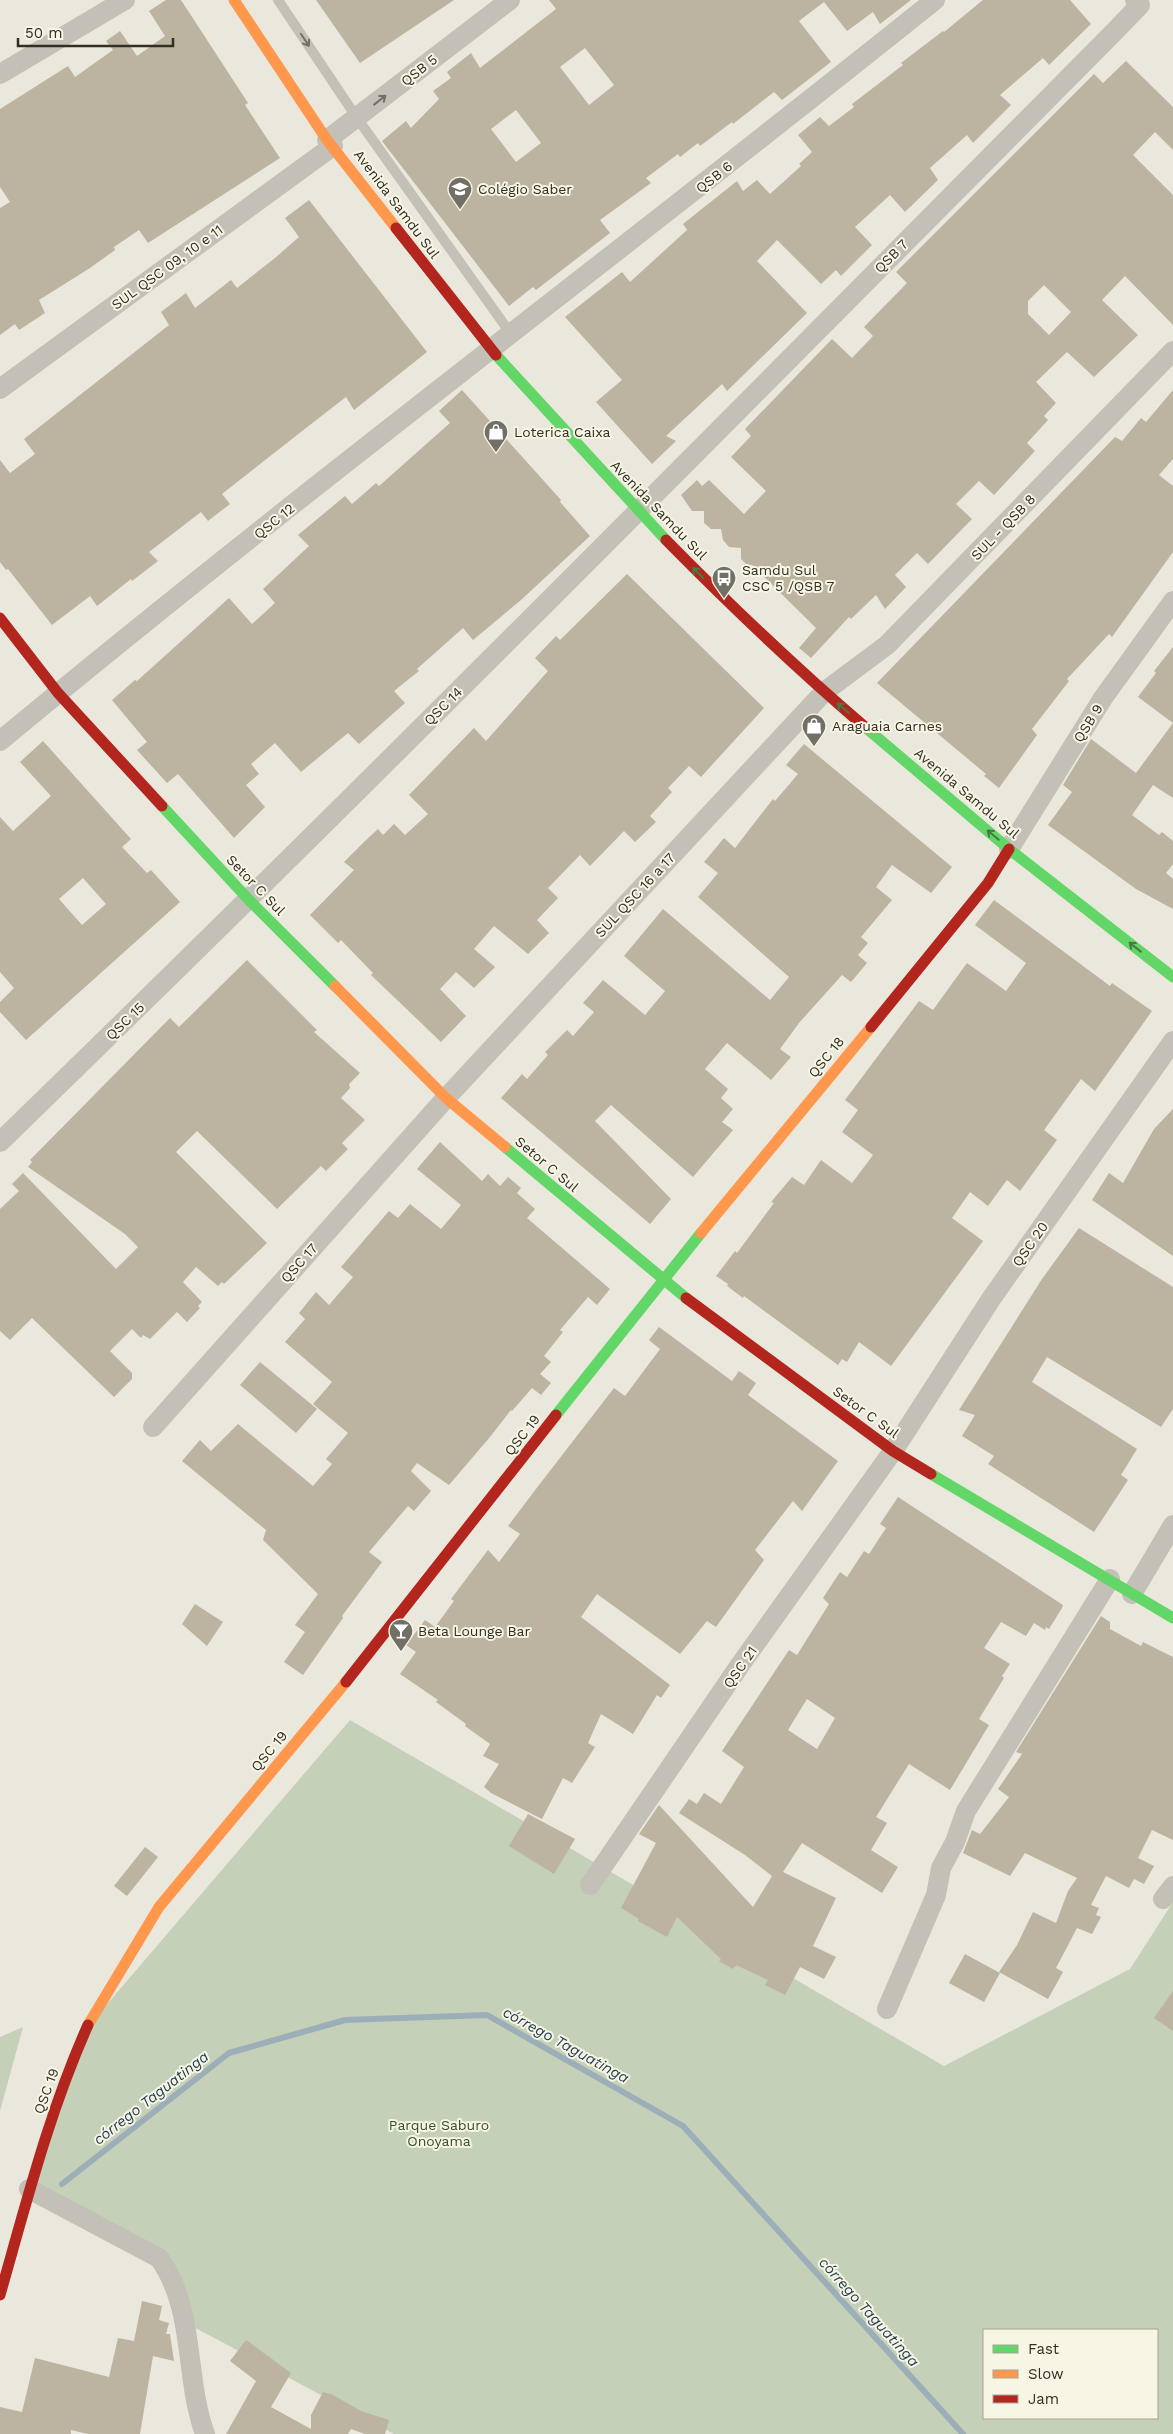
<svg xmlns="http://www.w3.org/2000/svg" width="1173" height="2434" font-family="'Work Sans',sans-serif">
  <rect width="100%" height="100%" fill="#eae8dd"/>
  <g fill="#c4d0b8" fill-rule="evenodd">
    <path d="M 350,1720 L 944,2066 L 1130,1969 L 1173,1902 L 1173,2434 L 394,2434 L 188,2324 L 180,2282 L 30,2189 L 91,2023 ZM 984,2330 L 1157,2330 L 1157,2418 L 984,2418 Z"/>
    <path d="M 23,2027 L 0,2111 L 0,2037 Z"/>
  </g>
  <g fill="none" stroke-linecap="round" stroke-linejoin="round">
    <path stroke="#9cafb9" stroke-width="6" d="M 62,2184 L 229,2053 L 345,2020 L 487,2015 L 683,2126 L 963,2434"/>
  </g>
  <g fill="#bcb3a0" fill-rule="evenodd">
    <path d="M 166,0 L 181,0 L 248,103 L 245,105 L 280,158 L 148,243 L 139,230 L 114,247 L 115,250 L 90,268 L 39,300 L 45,313 L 19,330 L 15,324 L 0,335 L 0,208 L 10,202 L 0,187 L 0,109 L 68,66 L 75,77 L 113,50 L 106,41 L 120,31 L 137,56 L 165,36 L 149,11 Z"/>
    <path d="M 316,0 L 454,0 L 360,63 Z"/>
    <path d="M 549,0 L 911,0 L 880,24 L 873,12 L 847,31 L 824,2 L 799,21 L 831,62 L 782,100 L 774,92 L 733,124 L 732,122 L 700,146 L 698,143 L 680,157 L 678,154 L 646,178 L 651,183 L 600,220 L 610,233 L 536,290 L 533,287 L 509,306 L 382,141 L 406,121 L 411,128 L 439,99 L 433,91 L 451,78 L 447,72 L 471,53 L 480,68 L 556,9 ZM 585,48 L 614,85 L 589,105 L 560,67 ZM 516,110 L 541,143 L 516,162 L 491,129 Z"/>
    <path d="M 983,0 L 1070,0 L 1091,24 L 1049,65 L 1043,58 L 1000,95 L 1011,105 L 973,143 L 967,135 L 930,168 L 938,180 L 905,212 L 890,195 L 855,227 L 872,245 L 841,276 L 836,270 L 821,284 L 777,240 L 757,261 L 807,313 L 727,391 L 722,384 L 666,436 L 676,441 L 652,464 L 596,402 L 622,380 L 565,317 L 622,272 L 630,282 L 687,230 L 683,224 L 737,181 L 743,191 L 757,180 L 770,194 L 801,166 L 799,164 L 812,152 L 798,135 L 820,117 L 829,126 L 854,107 L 852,104 L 903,65 L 901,63 L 943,31 L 944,32 Z"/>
    <path d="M 1126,61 L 1173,107 L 1173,150 L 1155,132 L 1133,155 L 1173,195 L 1173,325 L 1125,276 L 1102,300 L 1138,335 L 1094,377 L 1067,352 L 1036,382 L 1056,403 L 1044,416 L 1048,420 L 1027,443 L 1035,451 L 994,495 L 979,481 L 956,504 L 972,519 L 928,564 L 917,553 L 895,575 L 906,587 L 885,609 L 876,595 L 851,619 L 849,617 L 811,658 L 799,648 L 816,628 L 752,565 L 747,565 L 741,559 L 741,548 L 729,547 L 723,540 L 721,529 L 711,529 L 704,523 L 704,511 L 692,511 L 681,495 L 697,480 L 702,486 L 709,480 L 744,514 L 766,491 L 731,457 L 751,436 L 745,429 L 832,339 L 852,358 L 873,336 L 864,327 L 907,283 L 896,272 L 1094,74 L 1103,83 ZM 1044,285 L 1071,312 L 1049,335 L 1028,314 L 1028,301 Z"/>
    <path d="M 309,200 L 427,352 L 354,410 L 346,397 L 306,428 L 222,494 L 230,504 L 208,521 L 201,512 L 149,552 L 158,561 L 132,581 L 131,579 L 97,606 L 90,596 L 52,625 L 8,569 L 6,570 L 0,562 L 0,460 L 10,473 L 35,454 L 24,439 L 169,325 L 161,312 L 186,293 L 195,308 L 231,280 L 237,288 L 275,258 L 299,237 L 285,218 Z"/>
    <path d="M 462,390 L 561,500 L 560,502 L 590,536 L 521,600 L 473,640 L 463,628 L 417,669 L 419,671 L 394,691 L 405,703 L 359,744 L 348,733 L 301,772 L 275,743 L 251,764 L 259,774 L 246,785 L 265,807 L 234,838 L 178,774 L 167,783 L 137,750 L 147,742 L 112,700 L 135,680 L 137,681 L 229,598 L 252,624 L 275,603 L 263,589 L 309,546 L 298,535 L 345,496 L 352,504 L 376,483 L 379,486 L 450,423 L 439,411 Z"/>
    <path d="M 1173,390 L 1173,459 L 1159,475 L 1173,486 L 1173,552 L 1112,637 L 1109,634 L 1067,679 L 1069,681 L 1032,729 L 1037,735 L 999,788 L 984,776 L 986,774 L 877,683 L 1115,437 L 1122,441 L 1141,418 L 1146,422 Z"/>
    <path d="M 627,574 L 764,708 L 701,777 L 689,766 L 668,788 L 672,792 L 650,816 L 656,822 L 635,842 L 624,831 L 590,866 L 580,855 L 548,888 L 558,898 L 537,920 L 549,933 L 528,954 L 494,926 L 474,949 L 495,967 L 474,988 L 456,972 L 440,989 L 466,1016 L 441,1042 L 371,975 L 373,973 L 341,940 L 338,943 L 310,915 L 354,870 L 344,862 L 365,841 L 378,829 L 383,835 L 394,824 L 405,835 L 428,814 L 409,795 L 474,728 L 486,741 L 548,671 L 535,658 L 556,636 L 560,640 Z"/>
    <path d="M 1173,647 L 1173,798 L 1153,785 L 1132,815 L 1159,835 L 1162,832 L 1173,841 L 1173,864 L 1166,873 L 1173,879 L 1173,909 L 1136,889 L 1048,825 L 1072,792 L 1063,785 L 1091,739 L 1136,773 L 1173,723 L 1138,697 L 1156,673 L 1154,671 Z"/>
    <path d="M 43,741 L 131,839 L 122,847 L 147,873 L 151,870 L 180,902 L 26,1040 L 0,1012 L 0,1002 L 14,988 L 0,972 L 0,817 L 13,831 L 51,796 L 20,762 ZM 83,878 L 106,904 L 82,925 L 59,899 Z"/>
    <path d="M 804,744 L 952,867 L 931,893 L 892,865 L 876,887 L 892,900 L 861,937 L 868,943 L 858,955 L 867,963 L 851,982 L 842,975 L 799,1023 L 780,1049 L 791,1057 L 771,1080 L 727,1043 L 705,1069 L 728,1089 L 721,1098 L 733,1109 L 722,1122 L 733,1130 L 693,1177 L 611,1105 L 595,1121 L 671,1199 L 650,1224 L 501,1098 L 522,1074 L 527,1079 L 548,1055 L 545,1052 L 567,1030 L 573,1036 L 594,1012 L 583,1003 L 603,980 L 645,1015 L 665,991 L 624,956 L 663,909 L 770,1000 L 789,977 L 698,897 L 718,873 L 704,862 L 724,838 L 735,848 L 773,799 L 775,801 L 798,774 L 786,765 Z"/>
    <path d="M 994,900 L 1110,986 L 1112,983 L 1152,1011 L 1095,1091 L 1081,1079 L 1044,1130 L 1057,1140 L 1020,1191 L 1007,1180 L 988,1206 L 970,1192 L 952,1218 L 983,1241 L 891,1366 L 859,1342 L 847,1362 L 842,1359 L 838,1365 L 744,1296 L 743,1298 L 727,1286 L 728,1284 L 716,1276 L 735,1251 L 737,1253 L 774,1203 L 771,1202 L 792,1177 L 804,1185 L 821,1160 L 852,1183 L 873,1155 L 842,1132 L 858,1110 L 845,1100 L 919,1001 L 933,1010 L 967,963 L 1006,991 L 1026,963 L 975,925 Z"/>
    <path d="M 247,960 L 317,1030 L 314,1032 L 360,1073 L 349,1084 L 350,1088 L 341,1098 L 365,1120 L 342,1143 L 348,1149 L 326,1171 L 321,1166 L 277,1209 L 197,1131 L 176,1152 L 267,1243 L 224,1284 L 222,1282 L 218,1286 L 196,1267 L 183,1282 L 202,1302 L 198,1306 L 200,1308 L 187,1322 L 177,1312 L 150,1339 L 143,1335 L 141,1338 L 132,1329 L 110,1351 L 132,1373 L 132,1379 L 114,1397 L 32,1318 L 10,1340 L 0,1331 L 0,1209 L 19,1191 L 12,1184 L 23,1173 L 116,1269 L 138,1247 L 125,1234 L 28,1167 L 32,1162 L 30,1160 L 170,1018 L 179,1027 Z"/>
    <path d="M 1173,1109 L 1173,1256 L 1092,1200 L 1109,1173 L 1123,1183 L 1154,1129 Z"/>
    <path d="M 440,1142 L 482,1181 L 488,1174 L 500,1186 L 508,1177 L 521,1188 L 517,1193 L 535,1209 L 527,1218 L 610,1289 L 597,1305 L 588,1297 L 560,1330 L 563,1332 L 544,1356 L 551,1362 L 540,1374 L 551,1383 L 541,1395 L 532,1388 L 512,1411 L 511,1410 L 490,1437 L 449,1485 L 417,1463 L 411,1471 L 431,1491 L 414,1511 L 408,1506 L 369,1552 L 382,1562 L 342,1616 L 343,1618 L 303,1675 L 284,1662 L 305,1632 L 295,1625 L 318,1594 L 263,1540 L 266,1530 L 182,1461 L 200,1440 L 211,1451 L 238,1424 L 313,1486 L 332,1464 L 326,1459 L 348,1433 L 313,1404 L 332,1382 L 285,1342 L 305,1319 L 299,1313 L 316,1292 L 329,1305 L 353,1277 L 341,1267 L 389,1211 L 398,1218 L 410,1204 L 441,1229 L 461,1205 L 417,1169 Z"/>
    <path d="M 1079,1228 L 1173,1287 L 1173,1409 L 1161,1427 L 1047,1357 L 1032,1382 L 1137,1449 L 1121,1475 L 1128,1480 L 1094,1532 L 988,1464 L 994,1456 L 962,1436 L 975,1415 L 959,1410 L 1042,1279 Z"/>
    <path d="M 659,1327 L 732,1381 L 739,1371 L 756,1383 L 748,1395 L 838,1461 L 802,1511 L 793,1501 L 755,1550 L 764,1560 L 716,1627 L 707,1621 L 680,1654 L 597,1594 L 581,1617 L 670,1685 L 661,1698 L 657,1695 L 633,1734 L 601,1714 L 588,1743 L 595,1747 L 572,1783 L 563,1778 L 542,1819 L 491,1793 L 484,1787 L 499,1764 L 483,1756 L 490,1744 L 465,1726 L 466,1724 L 436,1702 L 438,1700 L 400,1674 L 416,1652 L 406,1645 L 425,1620 L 435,1627 L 454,1601 L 451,1599 L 488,1550 L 499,1562 L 520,1534 L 508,1526 L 539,1485 L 614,1388 L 625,1396 L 660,1349 L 649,1340 Z"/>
    <path d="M 260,1362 L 317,1409 L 296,1433 L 240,1385 Z"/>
    <path d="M 898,1497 L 1063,1605 L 1062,1608 L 1049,1629 L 1046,1627 L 1045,1630 L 1034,1623 L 1026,1636 L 1001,1622 L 984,1648 L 1010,1664 L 1002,1676 L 1004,1678 L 979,1719 L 989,1725 L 950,1790 L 909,1764 L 876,1817 L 887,1823 L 871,1850 L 898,1867 L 882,1893 L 802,1843 L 783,1872 L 836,1898 L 813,1946 L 836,1957 L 824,1979 L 800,1967 L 785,1995 L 765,1985 L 768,1980 L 736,1965 L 733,1969 L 719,1961 L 721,1959 L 677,1917 L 667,1937 L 638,1921 L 639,1919 L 621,1908 L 656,1843 L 639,1834 L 659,1805 L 753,1907 L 772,1876 L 745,1855 L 679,1813 L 689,1799 L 697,1804 L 704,1793 L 721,1804 L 744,1767 L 722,1751 L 789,1650 L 797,1655 L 829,1604 L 823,1598 L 840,1572 L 847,1577 L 864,1551 L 869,1554 L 886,1528 L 880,1524 ZM 807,1699 L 835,1718 L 817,1749 L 788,1730 Z"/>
    <path d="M 195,1604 L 223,1622 L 207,1646 L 182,1624 Z"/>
    <path d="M 1101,1616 L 1110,1622 L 1110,1629 L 1141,1646 L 1143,1642 L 1173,1657 L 1173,1840 L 1152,1830 L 1138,1858 L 1154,1866 L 1144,1884 L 1134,1879 L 1129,1888 L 1106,1876 L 1091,1905 L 1099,1908 L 1096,1915 L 1101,1917 L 1092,1934 L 1077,1928 L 1056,1968 L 1063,1972 L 1048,1999 L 999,1972 L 1017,1945 L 1033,1912 L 1056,1923 L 1068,1891 L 1077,1878 L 1025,1853 L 1010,1876 L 963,1853 L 972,1830 L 980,1834 L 1009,1797 L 998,1789 L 1022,1754 L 1016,1752 Z"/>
    <path d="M 528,1814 L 575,1839 L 554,1874 L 509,1846 Z"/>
    <path d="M 145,1847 L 158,1857 L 127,1896 L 114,1886 Z"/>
    <path d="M 965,1954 L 1000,1973 L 984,2002 L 949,1983 Z"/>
    <path d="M 1173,1991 L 1173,2031 L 1154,2018 Z"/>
    <path d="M 142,2301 L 162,2306 L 159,2320 L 169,2323 L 166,2334 L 170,2334 L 174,2361 L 153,2356 L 140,2434 L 88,2434 L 71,2430 L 71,2434 L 0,2434 L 0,2407 L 22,2412 L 35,2358 L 109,2377 L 118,2338 L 134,2341 Z"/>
    <path d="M 246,2340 L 291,2373 L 271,2407 L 311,2429 L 311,2415 L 323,2392 L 333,2395 L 361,2411 L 389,2420 L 385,2434 L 365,2434 L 351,2429 L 348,2434 L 226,2434 L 256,2381 L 230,2361 Z"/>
  </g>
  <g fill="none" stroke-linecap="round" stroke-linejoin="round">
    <path stroke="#c2c0b7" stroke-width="10" d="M 278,0 L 357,118 L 511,334"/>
    <g stroke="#c2c0b7" stroke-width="20">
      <path d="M 0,74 L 125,0"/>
      <path d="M 327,140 L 510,0"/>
      <path d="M 0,389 L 333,146"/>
      <path d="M 0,741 C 306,487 625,249 935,0"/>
      <path d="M 1009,849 L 1103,698 L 1173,601"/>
      <path d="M 0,1142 C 377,776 746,403 1116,30 L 1140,5 L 1135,0"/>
      <path d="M 153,1427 L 446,1098 L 824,692 L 887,645 L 1173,351"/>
      <path d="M 1132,1594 L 1173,1525"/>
      <path d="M 590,1885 L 740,1665 L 893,1451 L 991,1299 L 1173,1041"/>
      <path d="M 1163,1899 L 1173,1886"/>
      <path d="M 887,2009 L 936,1895 L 941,1868 L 955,1842 L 966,1811 L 1110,1579"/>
      <path d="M 29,2189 L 159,2258 C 196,2309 184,2377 205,2434"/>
    </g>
    <g stroke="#63d668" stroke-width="11">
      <path d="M 496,355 L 666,540"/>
      <path d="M 865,727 L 1009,849 L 1173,977"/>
      <path d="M 162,806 L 249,900 L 335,986"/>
      <path d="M 505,1147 L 686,1298"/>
      <path d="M 556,1415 L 701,1233"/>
      <path d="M 931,1474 L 1173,1618"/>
    </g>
    <g stroke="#ff974d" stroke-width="11">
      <path d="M 234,0 L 327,140 L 396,228"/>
      <path d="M 335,986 L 446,1098 L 505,1147"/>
      <path d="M 701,1233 L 871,1027"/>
      <path d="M 88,2025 L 159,1907 L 346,1682"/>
    </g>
    <g stroke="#b3261e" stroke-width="11">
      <path d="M 396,228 L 496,355"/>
      <path d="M 666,540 C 730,605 796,668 865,727"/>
      <path d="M 0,618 L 58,693 L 162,806"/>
      <path d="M 871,1027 L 988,883 L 1009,849"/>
      <path d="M 686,1298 L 893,1451 L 931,1474"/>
      <path d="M 346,1682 L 556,1415"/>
      <path d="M 0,2295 C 26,2204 49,2112 88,2025"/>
    </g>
  </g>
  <defs><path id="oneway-shaft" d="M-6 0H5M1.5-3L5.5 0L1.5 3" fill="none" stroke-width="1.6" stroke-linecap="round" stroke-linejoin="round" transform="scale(1.25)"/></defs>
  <g stroke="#737067">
    <use href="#oneway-shaft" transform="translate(305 40) rotate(56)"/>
    <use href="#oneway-shaft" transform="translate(380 100) rotate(-38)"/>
  </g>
  <g stroke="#487a44">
    <use href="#oneway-shaft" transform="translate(698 573) rotate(-135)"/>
    <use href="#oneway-shaft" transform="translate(843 708) rotate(-140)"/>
    <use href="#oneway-shaft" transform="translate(993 835) rotate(-140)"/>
    <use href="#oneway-shaft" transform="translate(1135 947) rotate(-142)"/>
  </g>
  <defs>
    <symbol id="school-pin" viewBox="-11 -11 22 30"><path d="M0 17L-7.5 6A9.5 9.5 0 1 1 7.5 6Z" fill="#726f66" stroke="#f7f5e4"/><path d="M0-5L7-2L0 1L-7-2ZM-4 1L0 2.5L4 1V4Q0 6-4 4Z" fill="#fff"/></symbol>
    <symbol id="shop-pin" viewBox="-11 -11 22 30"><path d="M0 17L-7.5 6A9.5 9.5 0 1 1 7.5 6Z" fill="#726f66" stroke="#f7f5e4"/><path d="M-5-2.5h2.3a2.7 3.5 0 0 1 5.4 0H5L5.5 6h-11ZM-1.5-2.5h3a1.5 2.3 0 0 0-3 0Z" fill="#fff"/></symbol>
    <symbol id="bus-pin" viewBox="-11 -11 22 30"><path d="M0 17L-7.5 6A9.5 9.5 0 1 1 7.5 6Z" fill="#726f66" stroke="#f7f5e4"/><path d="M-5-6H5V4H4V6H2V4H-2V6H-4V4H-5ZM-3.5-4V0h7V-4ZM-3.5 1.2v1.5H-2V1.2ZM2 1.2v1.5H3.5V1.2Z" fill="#fff"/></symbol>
    <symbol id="bar-pin" viewBox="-11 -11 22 30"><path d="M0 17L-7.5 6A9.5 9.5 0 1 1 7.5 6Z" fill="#726f66" stroke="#f7f5e4"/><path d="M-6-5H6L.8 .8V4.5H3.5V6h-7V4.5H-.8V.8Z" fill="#fff"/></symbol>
  </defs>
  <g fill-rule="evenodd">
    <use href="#school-pin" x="446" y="175" width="28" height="38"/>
    <use href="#shop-pin" x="482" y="418" width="28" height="38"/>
    <use href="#bus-pin" x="710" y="564" width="28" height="38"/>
    <use href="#shop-pin" x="800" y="712" width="28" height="38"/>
    <use href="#bar-pin" x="387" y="1617" width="28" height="38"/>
  </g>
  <g text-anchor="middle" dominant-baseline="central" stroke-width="4" stroke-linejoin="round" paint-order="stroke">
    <g font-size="14" fill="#322e26" stroke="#f7f5e4">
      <text transform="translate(419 70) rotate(-38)">QSB 5</text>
      <text transform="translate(714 177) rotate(-38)">QSB 6</text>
      <text transform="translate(397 204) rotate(53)">Avenida Samdu Sul</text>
      <text transform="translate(891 256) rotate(-45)">QSB 7</text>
      <text transform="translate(167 267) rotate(-36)">SUL QSC 09, 10 e 11</text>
      <text transform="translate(659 510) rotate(46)">Avenida Samdu Sul</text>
      <text transform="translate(274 521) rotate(-39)">QSC 12</text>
      <text transform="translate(1003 527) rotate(-46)">SUL - QSB 8</text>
      <text transform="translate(443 706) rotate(-45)">QSC 14</text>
      <text transform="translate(1088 723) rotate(-58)">QSB 9</text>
      <text transform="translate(967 793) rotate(40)">Avenida Samdu Sul</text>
      <text transform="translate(256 885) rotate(46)">Setor C Sul</text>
      <text transform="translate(635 895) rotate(-47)">SUL QSC 16 a 17</text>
      <text transform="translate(125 1021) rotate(-44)">QSC 15</text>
      <text transform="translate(826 1057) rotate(-51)">QSC 18</text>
      <text transform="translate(547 1164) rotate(40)">Setor C Sul</text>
      <text transform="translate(1030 1244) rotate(-55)">QSC 20</text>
      <text transform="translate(299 1263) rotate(-48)">QSC 17</text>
      <text transform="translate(866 1412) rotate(36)">Setor C Sul</text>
      <text transform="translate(522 1435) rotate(-52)">QSC 19</text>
      <text transform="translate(740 1667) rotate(-55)">QSC 21</text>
      <text transform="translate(269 1751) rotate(-50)">QSC 19</text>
      <text transform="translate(46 2091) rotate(-70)">QSC 19</text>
    </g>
    <g font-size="14" fill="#322e26" stroke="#f7f5e4" text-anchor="start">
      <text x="478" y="189">Colégio Saber</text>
      <text x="514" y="432">Loterica Caixa</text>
      <text x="742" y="570">Samdu Sul<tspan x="742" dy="16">CSC 5 /QSB 7</tspan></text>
      <text x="832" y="726">Araguaia Carnes</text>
      <text x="418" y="1631">Beta Lounge Bar</text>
    </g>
    <g font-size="14" fill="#354e2c" stroke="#f7f5e4">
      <text x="439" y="2125">Parque Saburo<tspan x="439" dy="16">Onoyama</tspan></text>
    </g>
    <g font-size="15" font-style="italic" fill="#1f3b50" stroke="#f7f5e4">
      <text transform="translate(566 2045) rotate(29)">córrego Taguatinga</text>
      <text transform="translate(151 2098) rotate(-38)">córrego Taguatinga</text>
      <text transform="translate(869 2312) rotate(48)">córrego Taguatinga</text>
    </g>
  </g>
  <rect x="983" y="2329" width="175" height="90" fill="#f7f5e4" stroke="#a8a598"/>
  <rect x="993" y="2345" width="25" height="8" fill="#63d668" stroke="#a8a598"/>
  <text x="1028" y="2354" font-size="15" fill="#322e26">Fast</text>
  <rect x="993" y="2370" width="25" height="8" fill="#ff974d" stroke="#a8a598"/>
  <text x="1028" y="2379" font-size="15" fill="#322e26">Slow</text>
  <rect x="993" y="2395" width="25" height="8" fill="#b3261e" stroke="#a8a598"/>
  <text x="1028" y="2404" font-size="15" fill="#322e26">Jam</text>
  <path d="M18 38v8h155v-8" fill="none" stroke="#322e26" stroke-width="2.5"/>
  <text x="25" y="38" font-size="15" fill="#322e26" stroke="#f7f5e4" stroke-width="4" paint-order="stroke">50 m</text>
</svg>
